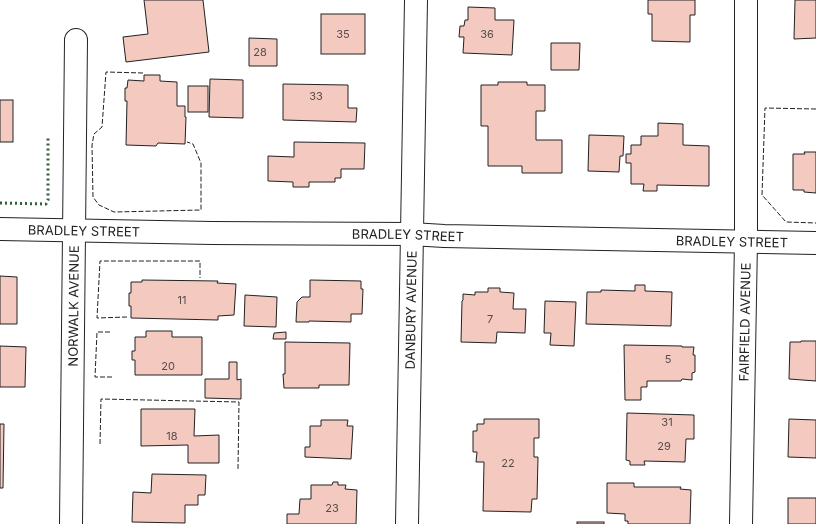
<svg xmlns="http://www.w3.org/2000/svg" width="816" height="524" font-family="Inter,sans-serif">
  <rect width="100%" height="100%" fill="#fff"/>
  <g fill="#f3c9c0" stroke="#222">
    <path d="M 144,0 L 203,0 L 209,52 L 126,62 L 123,37 L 148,34 Z"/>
    <path d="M 648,0 L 695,0 L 695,15 L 690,15 L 690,42 L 652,41 L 652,14 L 648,14 Z"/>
    <path d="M 795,0 L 816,0 L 816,38 L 794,39 Z"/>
    <path d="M 468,7 L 495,8 L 495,20 L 514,20 L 512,55 L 463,53 L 464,37 L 459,37 L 460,26 L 464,26 L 465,20 L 468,20 Z"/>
    <rect x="321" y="14" width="44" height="40"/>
    <path d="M 249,38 L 277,39 L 277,66 L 249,66 Z"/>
    <path d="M 551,43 L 580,43 L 579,70 L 551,70 Z"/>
    <path d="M 144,75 L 160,75 L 160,81 L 177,82 L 177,106 L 185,106 L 185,117 L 186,117 L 185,144 L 158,143 L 156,146 L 126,145 L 127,101 L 125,101 L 125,88 L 127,88 L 128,80 L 144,81 Z"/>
    <path d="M 210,79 L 243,80 L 243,118 L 209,117 Z"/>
    <path d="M 498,82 L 527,82 L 527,85 L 545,85 L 545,111 L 536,111 L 536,140 L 562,140 L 562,173 L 522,173 L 522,166 L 488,166 L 488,126 L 481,126 L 481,85 L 498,85 Z"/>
    <path d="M 283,84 L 348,85 L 348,108 L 357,108 L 356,122 L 283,120 Z"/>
    <rect x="188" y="86" width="20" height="26"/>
    <rect x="0" y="100" width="13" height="42"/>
    <path d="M 658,123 L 683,124 L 683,145 L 709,146 L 709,186 L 657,185 L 657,191 L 643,191 L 644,184 L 631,184 L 631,163 L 626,163 L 626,154 L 631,154 L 631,145 L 641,145 L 641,136 L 658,136 Z"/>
    <path d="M 589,135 L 624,136 L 623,156 L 620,156 L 619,172 L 588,171 Z"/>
    <path d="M 294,142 L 365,143 L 364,169 L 341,169 L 341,178 L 335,178 L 335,182 L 309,182 L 309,187 L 293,187 L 293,182 L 268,181 L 268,156 L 294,157 Z"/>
    <path d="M 804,152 L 816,152 L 816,193 L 804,192 L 804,190 L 793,190 L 793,154 L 805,154 Z"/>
    <path d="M 0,276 L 17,277 L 17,324 L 0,324 Z"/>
    <path d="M 142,280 L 218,281 L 217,283 L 236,284 L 234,315 L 218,316 L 218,320 L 131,318 L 131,306 L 129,306 L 129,293 L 131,293 L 131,282 L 142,282 Z"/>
    <path d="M 310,280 L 361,281 L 361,289 L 363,289 L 362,314 L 351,314 L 351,322 L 309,321 L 309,322 L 296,322 L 297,302 L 302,297 L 310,297 Z"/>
    <path d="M 635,285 L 645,285 L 645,291 L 672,292 L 671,326 L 586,324 L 587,292 L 601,292 L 601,290 L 635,291 Z"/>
    <path d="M 488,288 L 500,288 L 500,292 L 514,293 L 513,309 L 526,309 L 525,333 L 497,332 L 496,343 L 461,342 L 462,301 L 463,300 L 463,294 L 475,295 L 475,292 L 488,292 Z"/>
    <path d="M 245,295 L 277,297 L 276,327 L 244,326 Z"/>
    <path d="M 545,301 L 576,302 L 574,346 L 550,345 L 551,333 L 544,333 Z"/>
    <path d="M 146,331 L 172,331 L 172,337 L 202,337 L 202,375 L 135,375 L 135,360 L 132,360 L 132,351 L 135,351 L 135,337 L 146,337 Z"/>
    <path d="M 286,332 L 286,339 L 273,339 L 274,333 Z"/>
    <path d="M 801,341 L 816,341 L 816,381 L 789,379 L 790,342 L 801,342 Z"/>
    <path d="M 285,342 L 350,343 L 349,385 L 319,385 L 319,388 L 284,388 L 283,374 L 285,374 Z"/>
    <path d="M 624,345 L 682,346 L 682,347 L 694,347 L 693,355 L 695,355 L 695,372 L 692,373 L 692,380 L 682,379 L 681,381 L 647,381 L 647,387 L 641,387 L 641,400 L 625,400 Z"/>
    <path d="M 0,346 L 26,347 L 25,387 L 0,387 Z"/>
    <path d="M 229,362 L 237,362 L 237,380 L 241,379 L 241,399 L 205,398 L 205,379 L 229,379 Z"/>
    <path d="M 141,409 L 195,409 L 194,436 L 219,435 L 219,463 L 188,463 L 188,445 L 141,446 Z"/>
    <path d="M 627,413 L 694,415 L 694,439 L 686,439 L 685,462 L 644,461 L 645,465 L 630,465 L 630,461 L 626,460 Z"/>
    <path d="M 484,419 L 539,419 L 539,438 L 534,438 L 534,457 L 538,457 L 537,499 L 532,499 L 531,512 L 483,511 L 484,462 L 476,462 L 477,452 L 473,452 L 473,431 L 477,431 L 477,424 L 484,424 Z"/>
    <path d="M 789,419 L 816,420 L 816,458 L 788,457 Z"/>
    <path d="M 321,420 L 348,420 L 347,426 L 353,426 L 351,459 L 305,457 L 305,447 L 310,447 L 310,426 L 321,426 Z"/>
    <path d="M 0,424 L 4,424 L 3,488 L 0,488 Z"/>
    <path d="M 152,474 L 206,475 L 205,495 L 198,495 L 198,505 L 185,505 L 185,523 L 132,522 L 133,492 L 151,493 Z"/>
    <path d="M 333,482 L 338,482 L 338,485 L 346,485 L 345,489 L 357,490 L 356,524 L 287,524 L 287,514 L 299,514 L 300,499 L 311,499 L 311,485 L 332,485 Z"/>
    <path d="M 607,483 L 634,483 L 634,487 L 681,487 L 680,489 L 691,490 L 690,524 L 628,524 L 628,521 L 625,521 L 625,514 L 607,513 Z"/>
    <rect x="788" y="498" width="28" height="26"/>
    <rect x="577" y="522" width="27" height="2"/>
  </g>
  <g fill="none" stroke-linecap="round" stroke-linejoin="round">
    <defs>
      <g id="minor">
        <path id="s1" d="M 0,229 L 212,233 L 411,234 L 444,236 L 816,243"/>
        <path id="s2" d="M 71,524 L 76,40"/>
        <path id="s3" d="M 407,524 L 416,0"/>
        <path id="s4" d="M 741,524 L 746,241 L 746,0"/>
      </g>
    </defs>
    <use href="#minor" stroke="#222" stroke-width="24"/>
    <use href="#minor" stroke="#fff" stroke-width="22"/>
    <path stroke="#2f5e38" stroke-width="3" stroke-dasharray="2 3" stroke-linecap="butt" d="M 0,203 L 46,204 L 48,200 L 48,136"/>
    <g stroke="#222" stroke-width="1" stroke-dasharray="5 2" stroke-linecap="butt">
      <path d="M 143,73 L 106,72 L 102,127 L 94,134 L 92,145 L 93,197 L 99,205 L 114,212 L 201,210 L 201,163 L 193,144 L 187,142"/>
      <path d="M 816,109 L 765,108 L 762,195 L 786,222 L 816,223"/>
      <path d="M 127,317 L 97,318 L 100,261 L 200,261 L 200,278"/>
      <path d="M 112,377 L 95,377 L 97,332 L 112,332"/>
      <path d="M 100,444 L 101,399 L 239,402 L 238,469"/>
    </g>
  </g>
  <g text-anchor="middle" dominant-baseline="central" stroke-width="3" stroke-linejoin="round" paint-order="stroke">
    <g font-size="11" fill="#564c4a">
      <text x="343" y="34">35</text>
      <text x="487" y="34">36</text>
      <text x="260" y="52">28</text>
      <text x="316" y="96">33</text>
      <text x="182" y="300">11</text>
      <text x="490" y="319">7</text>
      <text x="668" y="359">5</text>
      <text x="168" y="366">20</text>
      <text x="667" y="422">31</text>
      <text x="172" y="436">18</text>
      <text x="664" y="446">29</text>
      <text x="508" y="463">22</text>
      <text x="332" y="508">23</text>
    </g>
    <g font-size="13" fill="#222" stroke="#fff">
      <text stroke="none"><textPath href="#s1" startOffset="84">BRADLEY STREET</textPath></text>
      <text stroke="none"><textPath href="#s1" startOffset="408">BRADLEY STREET</textPath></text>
      <text stroke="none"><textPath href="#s1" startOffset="732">BRADLEY STREET</textPath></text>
      <text stroke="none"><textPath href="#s2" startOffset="218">NORWALK AVENUE</textPath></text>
      <text stroke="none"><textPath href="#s3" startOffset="214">DANBURY AVENUE</textPath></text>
      <text stroke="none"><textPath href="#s4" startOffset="202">FAIRFIELD AVENUE</textPath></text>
    </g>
  </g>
</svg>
